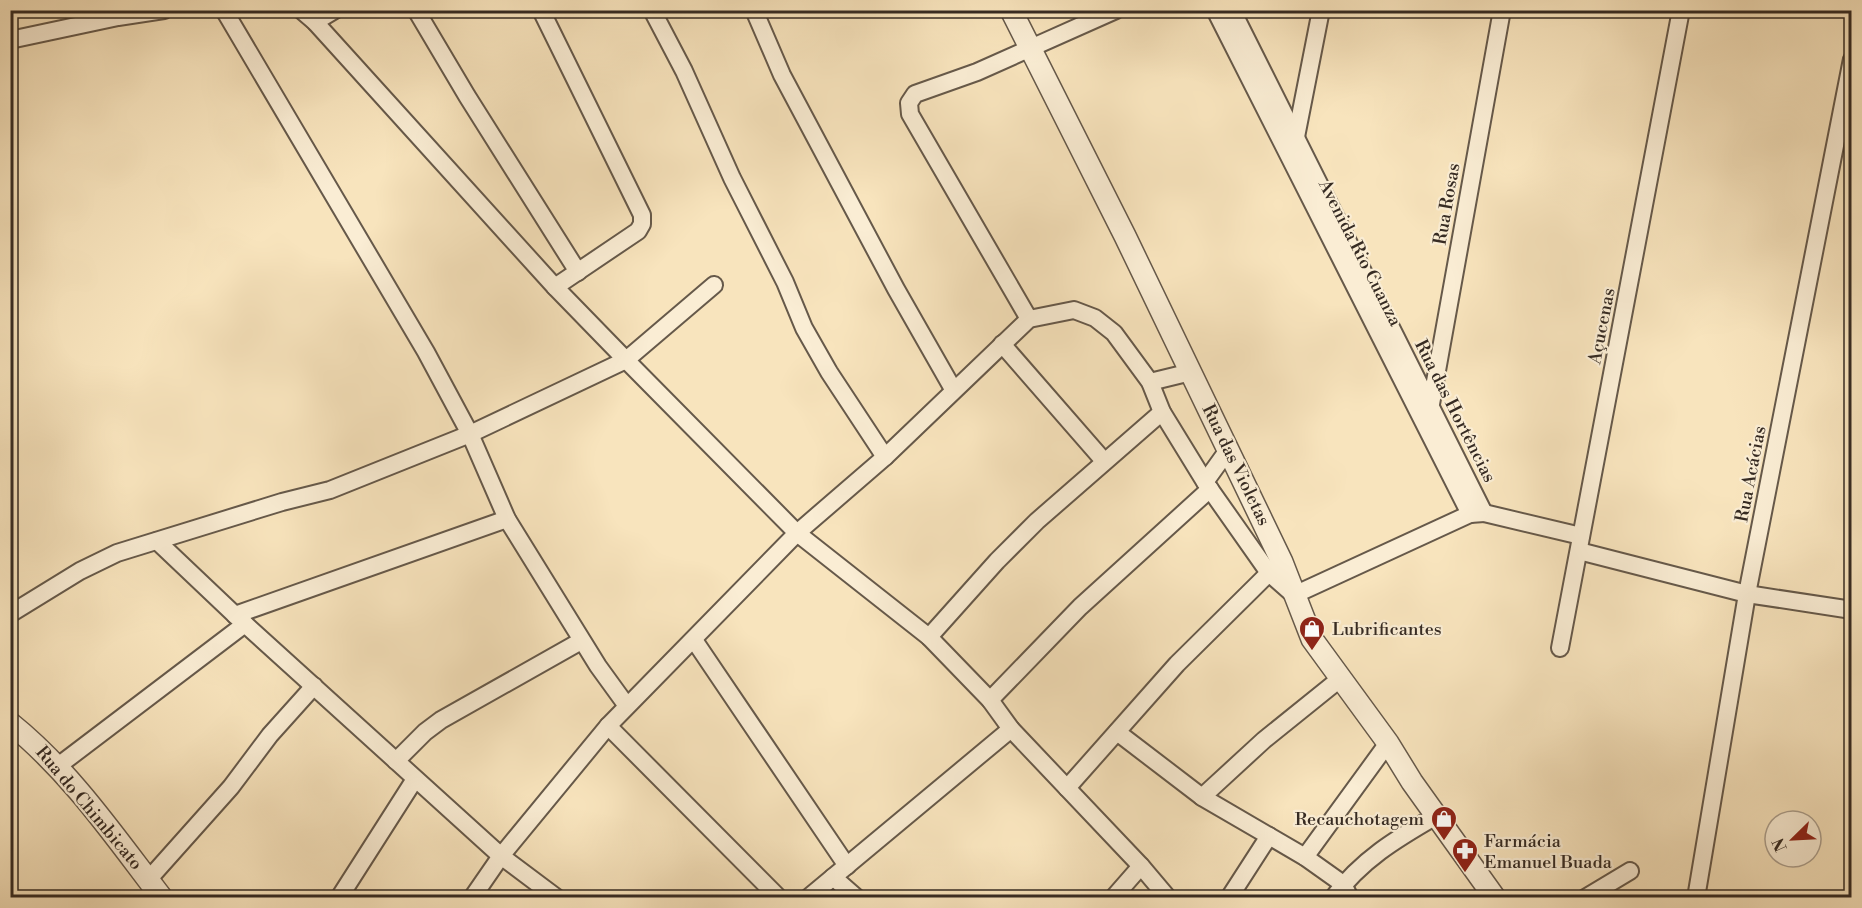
<svg xmlns="http://www.w3.org/2000/svg" width="1862" height="908" font-family="'Libre Bodoni',serif">
  <rect width="100%" height="100%" fill="#f8e4bd"/>
  <filter id="stains"><feTurbulence type="fractalNoise" baseFrequency=".00333" numOctaves="4"/><feColorMatrix values="0 0 0 0 .2 0 0 0 0 .09 0 0 0 0 .02 0 0 0 .5 -.17"/></filter>
  <radialGradient id="worn" r=".72"><stop offset=".6" stop-color="#630" stop-opacity="0"/><stop offset="1" stop-color="#630" stop-opacity=".3"/></radialGradient>
  <g fill="none" stroke-linecap="round" stroke-linejoin="round">
    <defs>
      <g id="minor">
        <path d="M 224,10 L 426,352 L 470,434 L 507,519 L 598,666 L 627,706"/>
        <path d="M 301,10 L 315,22 L 555,287 L 626,360 L 797,533 L 929,637 L 990,700 L 1011,729 L 1141,866 L 1168,898"/>
        <path d="M 416,10 L 467,96 L 578,272"/>
        <path d="M 541,10 L 642,215 L 642,224 L 638,231 L 555,287"/>
        <path d="M 652,10 L 684,71 L 732,178 L 785,282 L 804,328 L 829,372 L 885,457"/>
        <path d="M 754,10 L 782,75 L 896,289 L 953,389"/>
        <path d="M 1215,10 L 1470,514"/>
        <path d="M 315,22 L 335,10"/>
        <path d="M 10,40 L 118,17 L 164,10"/>
        <path d="M 1295,142 L 1321,10"/>
        <path d="M 1029,319 L 910,114 L 909,103 L 915,94 L 977,72 L 1116,10"/>
        <path d="M 1002,344 L 1104,461"/>
        <path d="M 1150,382 L 1191,372"/>
        <path d="M 1431,404 L 1502,10"/>
        <path d="M 1205,482 L 1228,450"/>
        <path d="M 1484,513 L 1581,536"/>
        <path d="M 157,541 L 235,615 L 501,856 L 557,898"/>
        <path d="M 1579,551 L 1747,594 L 1852,610"/>
        <path d="M 10,614 L 80,571 L 117,553 L 282,502 L 330,490 L 470,434 L 626,360 L 714,285"/>
        <path d="M 235,615 L 507,519"/>
        <path d="M 929,637 L 997,561 L 1037,521 L 1162,412"/>
        <path d="M 694,640 L 847,866"/>
        <path d="M 1560,648 L 1681,10"/>
        <path d="M 990,700 L 1080,607 L 1210,489"/>
        <path d="M 608,726 L 779,898"/>
        <path d="M 1117,732 L 1202,797 L 1305,857 L 1343,884 L 1350,898"/>
        <path d="M 396,761 L 425,732 L 441,720 L 581,641"/>
        <path d="M 58,766 L 245,624"/>
        <path d="M 1067,788 L 1177,664 L 1269,573 L 1294,595 L 1470,514 L 1484,513 L 1232,10"/>
        <path d="M 1202,797 L 1264,740 L 1341,678"/>
        <path d="M 1305,857 L 1388,743"/>
        <path d="M 833,877 L 857,898"/>
        <path d="M 148,880 L 231,787 L 270,735 L 314,686"/>
        <path d="M 339,898 L 415,779"/>
        <path d="M 472,898 L 501,856 L 608,726 L 797,533 L 885,457 L 1029,319 L 1074,310 L 1095,318 L 1114,333 L 1150,382 L 1162,412 L 1205,482 L 1269,573 L 1282,562"/>
        <path d="M 808,898 L 1011,729"/>
        <path d="M 1113,898 L 1141,866"/>
        <path d="M 1229,898 L 1269,836"/>
        <path d="M 1333,898 C 1361,860 1396,839 1436,816"/>
        <path d="M 1585,898 L 1630,871"/>
        <path d="M 1696,898 L 1747,594 L 1852,59"/>
      </g>
      <g id="tertiary">
        <path d="M 1011,10 L 1125,236 L 1282,562 L 1312,639 L 1388,743 L 1412,782 L 1495,898"/>
        <path d="M 10,723 C 71,772 115,837 162,898"/>
      </g>
    </defs>
    <use href="#minor" stroke="#66594a" stroke-width="20"/>
    <use href="#tertiary" stroke="#66594a" stroke-width="24"/>
    <use href="#minor" stroke="#faedd4" stroke-width="16"/>
    <use href="#tertiary" stroke="#faedd4" stroke-width="21"/>
  </g>
  <defs>
    <symbol id="shop-pin" viewBox="-11 -11 22 30"><path d="M0 17L-7.5 6A9.5 9.5 0 1 1 7.5 6Z" fill="#8f2418" stroke="#faedd4"/><path d="M-5-2.5h2.3a2.7 3.5 0 0 1 5.4 0H5L5.5 6h-11ZM-1.5-2.5h3a1.5 2.3 0 0 0-3 0Z" fill="#fff"/></symbol>
    <symbol id="pharmacy-pin" viewBox="-11 -11 22 30"><path d="M0 17L-7.5 6A9.5 9.5 0 1 1 7.5 6Z" fill="#8f2418" stroke="#faedd4"/><path d="M-2-6h4v4h4v4h-4v4h-4v-4h-4v-4h4Z" fill="#fff"/></symbol>
  </defs>
  <g fill-rule="evenodd">
    <use href="#shop-pin" x="1297" y="614" width="30" height="40"/>
    <use href="#shop-pin" x="1429" y="804" width="30" height="40"/>
    <use href="#pharmacy-pin" x="1450" y="836" width="30" height="40"/>
  </g>
  <g text-anchor="middle" dominant-baseline="central" stroke-width="4.5" stroke-linejoin="round" paint-order="stroke">
    <g font-size="18" fill="#362b23" stroke="#faedd4">
      <text transform="translate(1447 204) rotate(-80)">Rua Rosas</text>
      <text transform="translate(1360 253) rotate(63)">Avenida Rio Cuanza</text>
      <text transform="translate(1602 326) rotate(-79)">Açucenas</text>
      <text transform="translate(1455 411) rotate(63)">Rua das Hortências</text>
      <text transform="translate(1236 465) rotate(64)">Rua das Violetas</text>
      <text transform="translate(1751 474) rotate(-79)">Rua Acácias</text>
      <text transform="translate(89 808) rotate(50)">Rua do Chimbicato</text>
    </g>
    <g font-size="18" fill="#362b23" stroke="#faedd4" text-anchor="start">
      <text x="1332" y="629">Lubrificantes</text>
      <text x="1424" y="819" text-anchor="end">Recauchotagem</text>
      <text x="1484" y="841">Farmácia<tspan x="1484" dy="21">Emanuel Buada</tspan></text>
    </g>
  </g>
  <rect width="1862" height="908" fill="none" stroke="#f8e4bd" stroke-width="36"/>
  <rect x="12" y="12" width="1838" height="884" fill="none" stroke="#362b23" stroke-width="3"/>
  <rect x="18" y="18" width="1826" height="872" fill="none" stroke="#362b23" stroke-width="1.5"/>
  <g transform="translate(1793 839) rotate(246)"><circle r="28" fill="#faedd4" stroke="#ac9f8d" stroke-width="1.5"/>
  <path d="M0-4.5L10 22L0 15L-10 22Z" fill="#8f2418"/>
  <text y="-9" font-size="16" font-weight="bold" text-anchor="middle" fill="#362b23">N</text>
  </g>
  <rect width="100%" height="100%" filter="url(#stains)"/>
  <rect width="100%" height="100%" fill="url(#worn)"/>
</svg>
